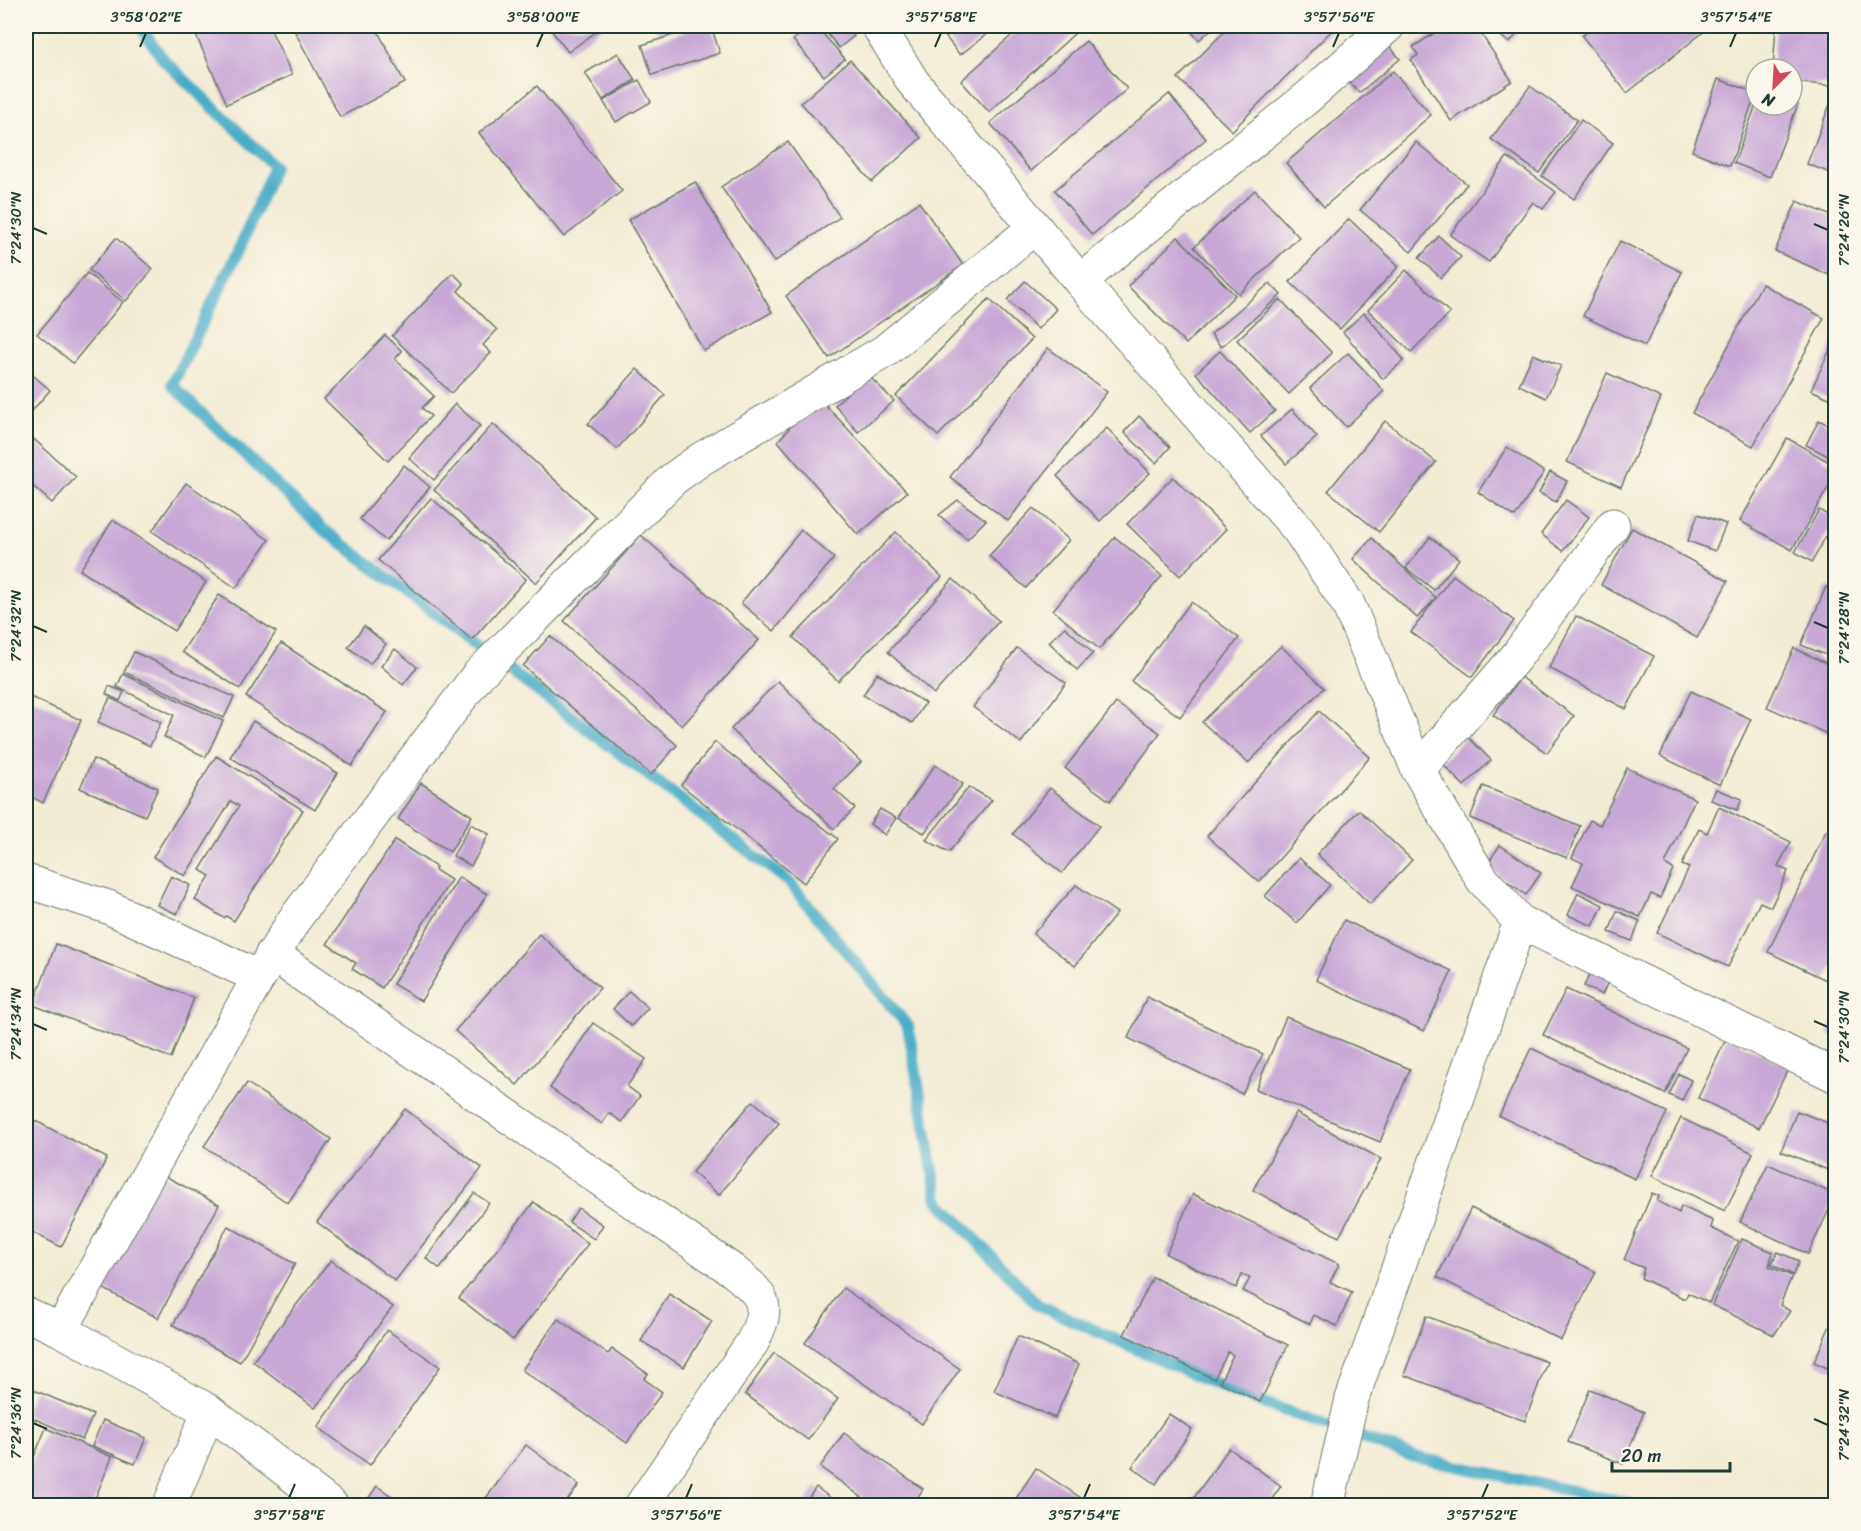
<svg xmlns="http://www.w3.org/2000/svg" width="1861" height="1531" font-family="Sriracha,sans-serif">
  <rect width="100%" height="100%" fill="#fbf7ec"/>
  <filter id="ink" filterUnits="userSpaceOnUse"><feTurbulence type="fractalNoise" baseFrequency=".0167" numOctaves="2"/><feDisplacementMap in="SourceGraphic" scale="12" xChannelSelector="R" yChannelSelector="G"/><feConvolveMatrix kernelMatrix="1 2 1 2 8 2 1 2 1" color-interpolation-filters="sRGB"/></filter>
  <filter id="wash" filterUnits="userSpaceOnUse"><feTurbulence type="fractalNoise" baseFrequency=".008" numOctaves="4" result="noise"/><feDisplacementMap in="SourceGraphic" scale="24" xChannelSelector="R" yChannelSelector="G"/><feGaussianBlur stdDeviation="1.35" result="paint"/><feColorMatrix in="noise" values="0 0 0 0 0 0 0 0 0 0 0 0 0 0 0 0 0 1.4 0 .05"/><feComposite in="paint" operator="in"/></filter>
  <g filter="url(#wash)">
    <rect width="100%" height="100%" fill="#f3ecd5"/>
    <g fill="none" stroke-linecap="round" stroke-linejoin="round">
      <path stroke="#49acc8" stroke-width="12" d="M 140,26 L 164,60 L 274,166 L 243,241 L 172,385 L 323,529 L 788,881 L 908,1026 L 938,1200 L 1038,1305 L 1236,1393 L 1415,1457 L 1641,1506"/>
    </g>
    <g id="blocks">
      <g fill="#c7a8d5">
        <path d="M 210,26 L 269,26 L 292,75 L 227,104 L 195,33 Z"/>
        <path d="M 292,26 L 375,26 L 405,83 L 340,117 Z"/>
        <path d="M 548,26 L 604,26 L 568,52 Z"/>
        <path d="M 656,26 L 684,26 L 658,33 Z"/>
        <path d="M 701,26 L 711,26 L 720,53 L 652,75 L 642,45 Z"/>
        <path d="M 811,26 L 816,26 L 845,59 L 824,76 L 793,40 Z"/>
        <path d="M 821,26 L 845,26 L 854,36 L 839,48 Z"/>
        <path d="M 937,26 L 997,26 L 960,55 Z"/>
        <path d="M 1022,26 L 1066,26 L 1074,34 L 989,112 L 961,81 Z"/>
        <path d="M 1186,26 L 1215,26 L 1199,40 Z"/>
        <path d="M 1230,26 L 1336,26 L 1232,131 L 1178,78 Z"/>
        <path d="M 1445,26 L 1451,26 L 1455,31 L 1463,26 L 1476,26 L 1512,81 L 1451,121 L 1411,60 L 1418,55 L 1413,47 Z"/>
        <path d="M 1490,26 L 1525,26 L 1509,43 Z"/>
        <path d="M 1595,26 L 1711,26 L 1627,93 L 1582,36 Z"/>
        <path d="M 1776,26 L 1836,26 L 1836,86 L 1792,82 L 1792,69 L 1773,69 Z"/>
        <path d="M 1086,41 L 1127,89 L 1031,171 L 990,123 Z"/>
        <path d="M 1387,43 L 1400,59 L 1359,93 L 1345,77 Z"/>
        <path d="M 618,53 L 635,80 L 603,100 L 585,73 Z"/>
        <path d="M 850,60 L 921,138 L 872,182 L 801,103 Z"/>
        <path d="M 1393,71 L 1431,115 L 1324,207 L 1286,163 Z"/>
        <path d="M 1718,79 L 1756,93 L 1730,166 L 1692,151 Z"/>
        <path d="M 639,80 L 651,102 L 616,122 L 603,101 Z"/>
        <path d="M 537,86 L 622,191 L 564,237 L 479,133 Z"/>
        <path d="M 1530,86 L 1577,120 L 1539,173 L 1491,139 Z"/>
        <path d="M 1169,94 L 1206,139 L 1092,235 L 1055,190 Z"/>
        <path d="M 1832,99 L 1836,100 L 1836,175 L 1807,164 Z"/>
        <path d="M 1792,102 L 1798,104 L 1770,177 L 1734,163 L 1756,105 L 1792,105 Z"/>
        <path d="M 1581,120 L 1613,143 L 1574,199 L 1542,176 Z"/>
        <path d="M 788,142 L 840,217 L 774,262 L 721,187 Z"/>
        <path d="M 1416,142 L 1467,184 L 1411,252 L 1360,210 Z"/>
        <path d="M 1507,157 L 1556,192 L 1543,209 L 1533,202 L 1489,262 L 1450,235 Z"/>
        <path d="M 695,182 L 772,312 L 704,351 L 628,220 Z"/>
        <path d="M 1255,190 L 1299,237 L 1239,294 L 1194,247 Z"/>
        <path d="M 1797,201 L 1836,218 L 1836,278 L 1775,251 Z"/>
        <path d="M 919,202 L 963,265 L 829,358 L 786,296 Z"/>
        <path d="M 1349,219 L 1399,266 L 1340,329 L 1290,282 Z"/>
        <path d="M 1439,236 L 1461,257 L 1441,278 L 1419,258 Z"/>
        <path d="M 1178,237 L 1235,295 L 1186,344 L 1128,286 Z"/>
        <path d="M 116,238 L 153,269 L 126,301 L 89,270 Z"/>
        <path d="M 1620,241 L 1682,272 L 1645,346 L 1583,316 Z"/>
        <path d="M 1406,270 L 1450,313 L 1411,352 L 1368,310 Z"/>
        <path d="M 87,273 L 123,302 L 73,363 L 37,334 Z"/>
        <path d="M 453,273 L 464,284 L 458,291 L 497,330 L 483,345 L 491,353 L 451,393 L 392,336 Z"/>
        <path d="M 1025,281 L 1056,309 L 1038,329 L 1007,300 Z"/>
        <path d="M 1270,283 L 1281,295 L 1221,347 L 1211,334 Z"/>
        <path d="M 1762,284 L 1824,318 L 1753,446 L 1692,413 Z"/>
        <path d="M 989,299 L 1032,339 L 938,436 L 896,396 Z"/>
        <path d="M 1280,299 L 1332,353 L 1289,394 L 1237,340 Z"/>
        <path d="M 1364,313 L 1404,360 L 1383,379 L 1343,332 Z"/>
        <path d="M 385,335 L 402,351 L 395,359 L 434,396 L 422,408 L 431,416 L 388,461 L 324,399 Z"/>
        <path d="M 1836,337 L 1836,401 L 1811,390 Z"/>
        <path d="M 1048,348 L 1107,392 L 1008,521 L 950,477 Z"/>
        <path d="M 1220,351 L 1275,411 L 1250,433 L 1196,373 Z"/>
        <path d="M 1348,353 L 1384,391 L 1346,427 L 1310,388 Z"/>
        <path d="M 1533,354 L 1561,366 L 1546,398 L 1519,385 Z"/>
        <path d="M 26,369 L 50,390 L 26,418 Z"/>
        <path d="M 637,369 L 665,395 L 617,449 L 588,424 Z"/>
        <path d="M 1607,373 L 1661,398 L 1621,487 L 1567,462 Z"/>
        <path d="M 867,374 L 894,401 L 858,432 L 835,405 Z"/>
        <path d="M 817,396 L 907,492 L 858,535 L 778,441 Z"/>
        <path d="M 455,404 L 480,426 L 434,480 L 409,458 Z"/>
        <path d="M 1292,409 L 1317,437 L 1286,464 L 1261,436 Z"/>
        <path d="M 1139,416 L 1170,447 L 1156,463 L 1124,432 Z"/>
        <path d="M 1819,420 L 1836,429 L 1836,460 L 1806,445 Z"/>
        <path d="M 1385,421 L 1436,462 L 1379,532 L 1328,491 Z"/>
        <path d="M 493,424 L 596,517 L 536,583 L 434,490 Z"/>
        <path d="M 1107,428 L 1150,473 L 1100,521 L 1057,476 Z"/>
        <path d="M 26,432 L 76,477 L 52,503 L 26,480 Z"/>
        <path d="M 1787,438 L 1836,466 L 1836,474 L 1792,550 L 1740,521 Z"/>
        <path d="M 1507,447 L 1544,472 L 1515,517 L 1478,492 Z"/>
        <path d="M 404,465 L 430,487 L 386,541 L 360,519 Z"/>
        <path d="M 1550,472 L 1567,481 L 1556,502 L 1539,493 Z"/>
        <path d="M 1173,477 L 1226,529 L 1180,576 L 1127,524 Z"/>
        <path d="M 186,483 L 269,540 L 236,588 L 152,531 Z"/>
        <path d="M 431,498 L 526,579 L 472,640 L 378,560 Z"/>
        <path d="M 958,500 L 986,520 L 967,539 L 939,515 Z"/>
        <path d="M 1566,500 L 1589,517 L 1563,551 L 1541,534 Z"/>
        <path d="M 1033,508 L 1069,540 L 1026,588 L 989,556 Z"/>
        <path d="M 1819,510 L 1835,519 L 1812,562 L 1795,552 Z"/>
        <path d="M 1698,514 L 1726,524 L 1715,551 L 1688,541 Z"/>
        <path d="M 113,520 L 206,582 L 174,631 L 80,570 Z"/>
        <path d="M 1632,528 L 1728,581 L 1697,638 L 1601,585 Z"/>
        <path d="M 801,530 L 834,558 L 774,631 L 741,603 Z"/>
        <path d="M 896,532 L 942,577 L 838,681 L 793,637 Z"/>
        <path d="M 641,535 L 759,640 L 682,726 L 564,621 Z"/>
        <path d="M 1115,537 L 1162,576 L 1099,649 L 1053,610 Z"/>
        <path d="M 1430,537 L 1459,559 L 1434,590 L 1406,568 Z"/>
        <path d="M 1372,538 L 1436,598 L 1417,618 L 1353,559 Z"/>
        <path d="M 1453,575 L 1514,621 L 1472,677 L 1411,632 Z"/>
        <path d="M 953,579 L 999,621 L 934,694 L 888,652 Z"/>
        <path d="M 1826,587 L 1836,591 L 1836,659 L 1801,645 Z"/>
        <path d="M 219,595 L 276,632 L 240,689 L 182,652 Z"/>
        <path d="M 1191,602 L 1239,638 L 1180,717 L 1131,681 Z"/>
        <path d="M 1576,616 L 1654,656 L 1626,709 L 1549,668 Z"/>
        <path d="M 364,626 L 386,644 L 370,664 L 348,647 Z"/>
        <path d="M 1065,627 L 1093,653 L 1077,670 L 1049,642 Z"/>
        <path d="M 550,636 L 677,745 L 651,775 L 523,666 Z"/>
        <path d="M 281,643 L 387,712 L 352,766 L 246,697 Z"/>
        <path d="M 1281,646 L 1324,688 L 1248,763 L 1202,722 Z"/>
        <path d="M 1017,648 L 1066,683 L 1021,743 L 973,707 Z"/>
        <path d="M 1794,648 L 1836,668 L 1836,738 L 1767,707 Z"/>
        <path d="M 395,649 L 417,667 L 403,685 L 381,666 Z"/>
        <path d="M 134,652 L 234,697 L 224,718 L 124,672 Z"/>
        <path d="M 877,673 L 925,703 L 912,723 L 863,695 Z"/>
        <path d="M 123,674 L 223,721 L 206,757 L 164,737 L 174,715 L 117,687 Z"/>
        <path d="M 1521,677 L 1574,716 L 1547,753 L 1493,715 Z"/>
        <path d="M 778,681 L 861,762 L 834,789 L 855,808 L 834,829 L 731,729 Z"/>
        <path d="M 109,686 L 124,692 L 120,701 L 106,694 Z"/>
        <path d="M 1691,691 L 1751,719 L 1720,785 L 1660,756 Z"/>
        <path d="M 26,695 L 81,720 L 43,803 L 26,794 Z"/>
        <path d="M 110,698 L 161,722 L 150,746 L 98,722 Z"/>
        <path d="M 1116,703 L 1160,733 L 1110,801 L 1065,768 Z"/>
        <path d="M 1319,711 L 1370,757 L 1259,882 L 1207,836 Z"/>
        <path d="M 253,721 L 338,773 L 315,810 L 230,757 Z"/>
        <path d="M 1467,736 L 1491,760 L 1464,786 L 1441,762 Z"/>
        <path d="M 715,742 L 838,839 L 804,883 L 681,785 Z"/>
        <path d="M 216,756 L 303,810 L 234,921 L 226,916 L 224,918 L 195,900 L 210,876 L 200,870 L 239,806 L 231,801 L 185,876 L 153,857 Z"/>
        <path d="M 93,759 L 158,788 L 145,816 L 80,788 Z"/>
        <path d="M 935,765 L 963,784 L 924,833 L 898,818 Z"/>
        <path d="M 1627,768 L 1695,799 L 1665,864 L 1673,869 L 1660,898 L 1651,894 L 1640,917 L 1572,886 L 1583,863 L 1572,858 L 1590,820 L 1600,825 Z"/>
        <path d="M 421,783 L 472,816 L 450,852 L 398,819 Z"/>
        <path d="M 1483,786 L 1580,826 L 1567,858 L 1470,818 Z"/>
        <path d="M 969,787 L 992,800 L 949,852 L 926,840 Z"/>
        <path d="M 1050,788 L 1099,826 L 1062,873 L 1013,834 Z"/>
        <path d="M 1716,789 L 1742,799 L 1737,810 L 1711,800 Z"/>
        <path d="M 1719,807 L 1791,842 L 1778,866 L 1788,871 L 1771,907 L 1760,902 L 1728,967 L 1657,933 L 1689,868 L 1682,865 L 1699,829 L 1707,833 Z"/>
        <path d="M 880,809 L 896,818 L 885,835 L 870,824 Z"/>
        <path d="M 1359,810 L 1412,860 L 1370,904 L 1317,854 Z"/>
        <path d="M 471,824 L 489,834 L 471,866 L 453,856 Z"/>
        <path d="M 1826,831 L 1836,835 L 1836,961 L 1826,980 L 1768,952 Z"/>
        <path d="M 395,840 L 436,867 L 435,870 L 451,880 L 382,988 L 352,969 L 356,963 L 327,944 Z"/>
        <path d="M 1500,845 L 1541,873 L 1526,895 L 1486,866 Z"/>
        <path d="M 1299,858 L 1330,885 L 1297,923 L 1265,896 Z"/>
        <path d="M 171,876 L 190,885 L 177,914 L 157,905 Z"/>
        <path d="M 459,877 L 487,894 L 421,1001 L 393,984 Z"/>
        <path d="M 1076,885 L 1117,913 L 1075,966 L 1033,934 Z"/>
        <path d="M 1578,893 L 1603,905 L 1593,926 L 1568,915 Z"/>
        <path d="M 1617,911 L 1640,921 L 1632,941 L 1609,932 Z"/>
        <path d="M 1344,920 L 1452,971 L 1424,1031 L 1316,980 Z"/>
        <path d="M 539,934 L 600,988 L 517,1085 L 455,1031 Z"/>
        <path d="M 56,944 L 194,998 L 171,1058 L 33,1005 Z"/>
        <path d="M 1593,968 L 1610,977 L 1602,995 L 1584,986 Z"/>
        <path d="M 1566,989 L 1687,1048 L 1665,1094 L 1543,1035 Z"/>
        <path d="M 629,991 L 648,1008 L 631,1026 L 613,1009 Z"/>
        <path d="M 1147,997 L 1263,1054 L 1242,1094 L 1128,1038 Z"/>
        <path d="M 1836,1014 L 1836,1038 L 1827,1034 Z"/>
        <path d="M 1286,1017 L 1410,1069 L 1380,1142 L 1256,1089 Z"/>
        <path d="M 593,1023 L 646,1059 L 627,1086 L 640,1096 L 622,1122 L 609,1113 L 602,1124 L 550,1088 Z"/>
        <path d="M 1727,1037 L 1789,1067 L 1759,1128 L 1698,1098 Z"/>
        <path d="M 1531,1048 L 1667,1112 L 1635,1179 L 1499,1116 Z"/>
        <path d="M 1679,1074 L 1691,1080 L 1682,1101 L 1669,1095 Z"/>
        <path d="M 247,1083 L 331,1139 L 288,1203 L 204,1146 Z"/>
        <path d="M 753,1101 L 779,1123 L 719,1195 L 692,1172 Z"/>
        <path d="M 405,1109 L 482,1168 L 395,1281 L 317,1222 Z"/>
        <path d="M 1797,1111 L 1836,1126 L 1836,1151 L 1828,1170 L 1781,1151 Z"/>
        <path d="M 1296,1113 L 1381,1159 L 1339,1237 L 1253,1190 Z"/>
        <path d="M 26,1116 L 107,1158 L 61,1247 L 26,1229 Z"/>
        <path d="M 1681,1118 L 1753,1153 L 1725,1211 L 1652,1176 Z"/>
        <path d="M 1768,1164 L 1836,1195 L 1808,1254 L 1740,1222 Z"/>
        <path d="M 154,1170 L 219,1205 L 158,1318 L 93,1283 Z"/>
        <path d="M 474,1193 L 489,1203 L 440,1269 L 426,1258 Z"/>
        <path d="M 1652,1193 L 1659,1196 L 1657,1201 L 1679,1213 L 1681,1206 L 1713,1221 L 1711,1228 L 1738,1241 L 1709,1303 L 1688,1293 L 1685,1299 L 1641,1278 L 1644,1268 L 1624,1260 Z"/>
        <path d="M 1193,1194 L 1339,1264 L 1330,1282 L 1352,1292 L 1337,1326 L 1314,1315 L 1310,1324 L 1243,1291 L 1250,1278 L 1242,1275 L 1236,1288 L 1166,1254 Z"/>
        <path d="M 534,1202 L 588,1244 L 513,1340 L 459,1298 Z"/>
        <path d="M 578,1208 L 603,1225 L 594,1239 L 569,1222 Z"/>
        <path d="M 1471,1208 L 1596,1272 L 1561,1340 L 1437,1277 Z"/>
        <path d="M 228,1226 L 295,1264 L 240,1362 L 173,1325 Z"/>
        <path d="M 1742,1239 L 1773,1252 L 1769,1266 L 1792,1276 L 1780,1305 L 1790,1311 L 1774,1335 L 1712,1305 Z"/>
        <path d="M 1778,1252 L 1799,1261 L 1793,1275 L 1771,1264 Z"/>
        <path d="M 331,1260 L 393,1307 L 315,1408 L 253,1361 Z"/>
        <path d="M 1153,1277 L 1288,1345 L 1260,1402 L 1220,1382 L 1233,1355 L 1228,1352 L 1214,1379 L 1124,1335 Z"/>
        <path d="M 843,1288 L 960,1369 L 922,1424 L 805,1343 Z"/>
        <path d="M 669,1294 L 712,1321 L 684,1367 L 641,1341 Z"/>
        <path d="M 1836,1312 L 1836,1372 L 1814,1362 Z"/>
        <path d="M 1426,1316 L 1547,1362 L 1525,1421 L 1404,1375 Z"/>
        <path d="M 558,1319 L 608,1354 L 612,1349 L 648,1374 L 644,1379 L 662,1392 L 627,1443 L 522,1370 Z"/>
        <path d="M 387,1330 L 440,1367 L 370,1465 L 318,1427 Z"/>
        <path d="M 1018,1336 L 1079,1364 L 1055,1418 L 994,1391 Z"/>
        <path d="M 774,1353 L 838,1399 L 808,1440 L 745,1394 Z"/>
        <path d="M 1590,1389 L 1644,1412 L 1623,1464 L 1568,1442 Z"/>
        <path d="M 34,1390 L 93,1415 L 82,1440 L 26,1415 L 26,1409 Z"/>
        <path d="M 1169,1414 L 1192,1429 L 1156,1484 L 1132,1467 Z"/>
        <path d="M 103,1420 L 146,1438 L 135,1464 L 92,1446 Z"/>
        <path d="M 46,1428 L 112,1457 L 92,1506 L 26,1506 L 26,1476 Z"/>
        <path d="M 844,1433 L 923,1489 L 912,1506 L 874,1506 L 820,1467 Z"/>
        <path d="M 526,1445 L 579,1485 L 563,1506 L 480,1506 Z"/>
        <path d="M 1229,1448 L 1281,1486 L 1267,1506 L 1188,1506 Z"/>
        <path d="M 1036,1468 L 1093,1506 L 1011,1506 Z"/>
        <path d="M 377,1486 L 406,1506 L 363,1506 Z"/>
        <path d="M 816,1487 L 841,1506 L 803,1506 Z"/>
      </g>
    </g>
  </g>
  <g filter="url(#ink)">
    <use href="#blocks" fill-opacity="0" stroke="#697a6c" stroke-width="1.5"/>
    <g fill="none" stroke-linecap="round" stroke-linejoin="round">
      <defs>
        <g id="minor">
          <path d="M 878,26 L 913,82 L 1080,281 L 1298,529 L 1348,604 L 1418,770 L 1482,879 L 1520,922 L 1836,1076"/>
          <path d="M 1080,281 L 1308,97 L 1388,26"/>
          <path d="M 1418,770 L 1516,657 L 1613,525"/>
          <path d="M 26,881 L 108,907 L 259,977"/>
          <path d="M 272,954 L 732,1270 C 764,1296 772,1303 752,1343 L 641,1506"/>
          <path d="M 26,1314 L 61,1330 L 209,1411 L 332,1506"/>
          <path d="M 61,1330 L 259,977 L 294,920 L 478,675 L 673,479 L 701,459 L 885,351 L 1035,227"/>
          <path d="M 169,1506 L 209,1411"/>
          <path d="M 1327,1506 L 1352,1399 L 1520,922"/>
        </g>
      </defs>
      <use href="#minor" stroke="#697a6c" stroke-width="35"/>
      <use href="#minor" stroke="#fff" stroke-width="33"/>
    </g>
  </g>
  <path fill="none" stroke="#1f3d34" stroke-width="2" d="M 140,47 L 146,33M 537,47 L 543,33M 935,47 L 941,33M 1333,47 L 1339,33M 1730,47 L 1736,33M 1814,224 L 1828,230M 33,228 L 47,234M 1814,622 L 1828,628M 33,626 L 47,632M 1814,1021 L 1828,1027M 33,1024 L 47,1030M 1814,1419 L 1828,1425M 33,1423 L 47,1429M 289,1498 L 295,1484M 686,1498 L 692,1484M 1084,1498 L 1090,1484M 1482,1498 L 1488,1484"/>
  <rect width="1861" height="1531" fill="none" stroke="#fbf7ec" stroke-width="66"/>
  <g transform="translate(1774 87) rotate(204)"><circle r="28" fill="#fbf7ec" stroke="#a3ada2" stroke-width="1.5"/>
  <path d="M0-4.5L10 22L0 15L-10 22Z" fill="#d1495b"/>
  <text y="-9" font-size="16" font-weight="bold" text-anchor="middle" fill="#1f3d34">N</text>
  </g>
  <path d="M1612 1462v9h118v-9" fill="none" stroke="#1f3d34" stroke-width="3"/>
  <text x="1621" y="1462" font-size="18" fill="#1f3d34" stroke="#fbf7ec" stroke-width="4.5" paint-order="stroke">20 m</text>
  <rect x="33" y="33" width="1795" height="1465" fill="none" stroke="#1f3d34" stroke-width="2"/>
  <g font-size="15" text-anchor="middle" fill="#1f3d34">
    <text x="146" y="22">3°58'02"E</text>
    <text x="543" y="22">3°58'00"E</text>
    <text x="941" y="22">3°57'58"E</text>
    <text x="1339" y="22">3°57'56"E</text>
    <text x="1736" y="22">3°57'54"E</text>
    <text transform="translate(16 228) rotate(-90)" y="5">7°24'30"N</text>
    <text transform="translate(1844 230) rotate(-90)" y="5">7°24'26"N</text>
    <text transform="translate(16 626) rotate(-90)" y="5">7°24'32"N</text>
    <text transform="translate(1844 628) rotate(-90)" y="5">7°24'28"N</text>
    <text transform="translate(16 1024) rotate(-90)" y="5">7°24'34"N</text>
    <text transform="translate(1844 1027) rotate(-90)" y="5">7°24'30"N</text>
    <text transform="translate(16 1423) rotate(-90)" y="5">7°24'36"N</text>
    <text transform="translate(1844 1425) rotate(-90)" y="5">7°24'32"N</text>
    <text x="289" y="1520">3°57'58"E</text>
    <text x="686" y="1520">3°57'56"E</text>
    <text x="1084" y="1520">3°57'54"E</text>
    <text x="1482" y="1520">3°57'52"E</text>
  </g>
</svg>
